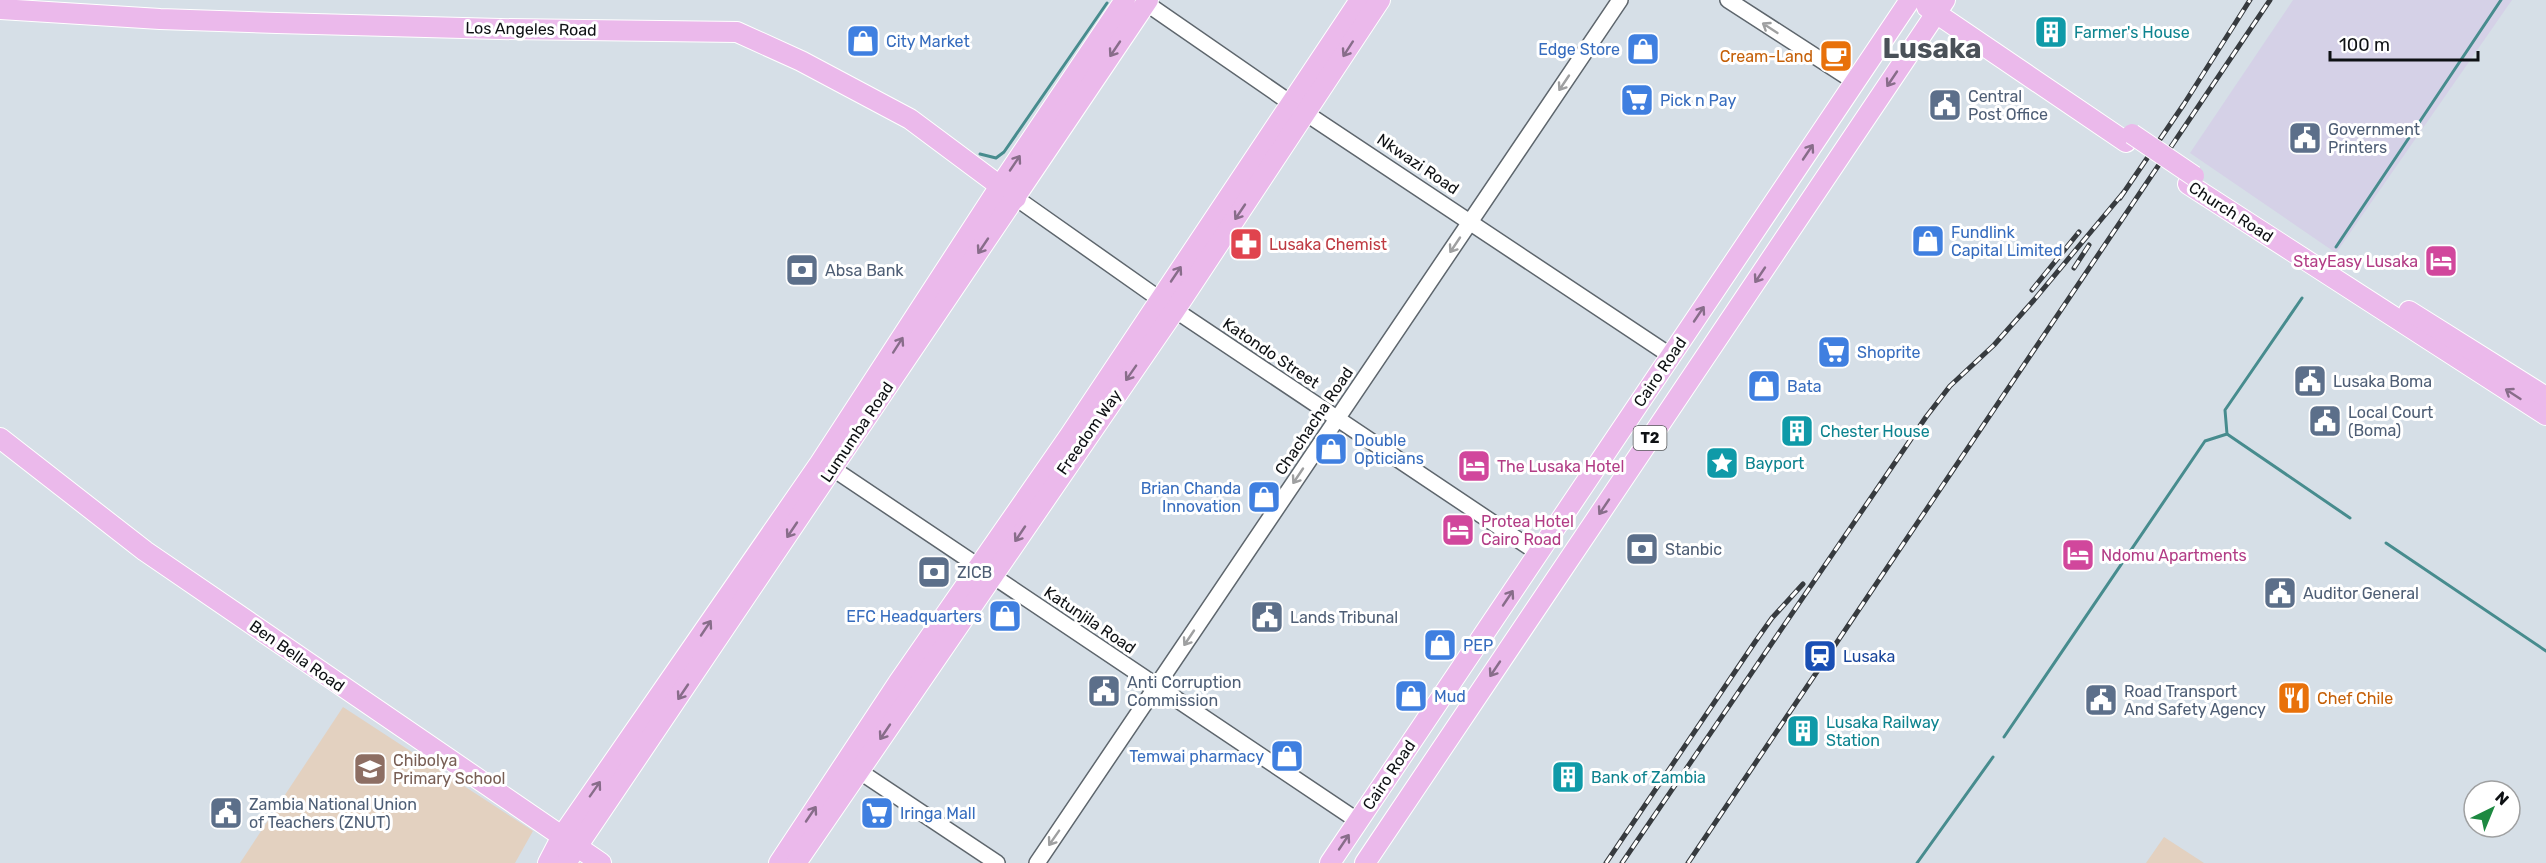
<svg xmlns="http://www.w3.org/2000/svg" width="2546" height="863" font-family="Rubik,sans-serif">
  <rect width="100%" height="100%" fill="#d6dfe7"/>
  <path fill="#d5d1e7" d="M 2293,0 L 2512,0 L 2336,253 L 2190,153 Z"/>
  <g fill="#e3d1c0">
    <path d="M 343,707 L 533,831 L 515,863 L 240,863 Z"/>
    <path d="M 2164,837 L 2204,863 L 2146,863 Z"/>
  </g>
  <g fill="none" stroke-linecap="round" stroke-linejoin="round">
    <g stroke="#478c8e" stroke-width="3">
      <path d="M 980,154 L 996,158 L 1004,152 L 1107,3"/>
      <path d="M 2336,247 L 2501,0"/>
      <path d="M 2227,434 L 2350,518"/>
      <path d="M 2386,543 L 2546,651"/>
      <path d="M 2004,737 L 2205,441 L 2227,434 L 2225,410 L 2302,298"/>
      <path d="M 1917,863 L 1993,757"/>
    </g>
    <defs>
      <g id="minor">
        <path d="M 1728,0 L 1855,82"/>
        <path d="M 1146,3 L 1292,104 L 1671,356"/>
        <path d="M 1016,198 L 1175,310 L 1538,553"/>
        <path d="M 832,468 L 1358,821"/>
        <path d="M 850,765 L 997,863"/>
        <path d="M 1037,863 L 1620,0"/>
      </g>
      <g id="major">
        <path d="M 1927,7 L 2126,142"/>
        <path d="M 0,9 L 160,19 L 277,23 L 500,29 L 737,32 L 801,61 L 910,119 L 1016,198"/>
        <path d="M 2188,184 L 2546,415"/>
        <path d="M 2409,311 L 2546,397"/>
        <path d="M 0,438 L 145,551 L 601,863"/>
        <path d="M 548,863 L 562,836 L 820,463 L 1000,186 L 1125,0"/>
        <path d="M 566,863 L 1148,0"/>
        <path d="M 779,863 L 898,683 L 1070,435 L 1360,0"/>
        <path d="M 796,863 L 1175,310 L 1380,0"/>
        <path d="M 1330,863 L 1910,0"/>
        <path d="M 1365,863 L 1945,0"/>
      </g>
    </defs>
    <use href="#minor" stroke="#5e666d" stroke-width="18"/>
    <use href="#major" stroke="#fff" stroke-width="22"/>
    <use href="#minor" stroke="#fff" stroke-width="15"/>
    <use href="#major" stroke="#ebb9eb" stroke-width="20"/>
    <defs>
      <g id="rail">
        <path d="M 2120,198 L 2184,104 L 2250,0"/>
        <path d="M 2074,268 L 2089,245"/>
        <path d="M 2032,290 L 2079,232"/>
        <path d="M 1606,863 L 1755,642 L 1772,618 L 1803,584"/>
        <path d="M 1622,863 L 1926,417 L 1950,386 L 1994,345 L 2034,300 L 2124,192"/>
        <path d="M 1688,863 L 2270,0"/>
      </g>
    </defs>
    <use href="#rail" stroke="#373b3f" stroke-width="5"/>
    <use href="#rail" stroke="#fff" stroke-width="3" stroke-dasharray="9" stroke-linecap="butt"/>
    <defs>
      <path id="major-bridge" d="M 2132,134 L 2194,176"/>
    </defs>
    <use href="#major-bridge" stroke="#fff" stroke-width="22" stroke-linecap="butt"/>
    <use href="#major-bridge" stroke="#ebb9eb" stroke-width="20"/>
  </g>
  <defs><path id="oneway-shaft" d="M-6 0H5M1.5-3L5.5 0L1.5 3" fill="none" stroke-width="1.6" stroke-linecap="round" stroke-linejoin="round" transform="scale(1.5)"/></defs>
  <g stroke="#9fa0a1">
    <use href="#oneway-shaft" transform="translate(1770 28) rotate(-147)"/>
    <use href="#oneway-shaft" transform="translate(1564 83) rotate(124)"/>
    <use href="#oneway-shaft" transform="translate(1455 245) rotate(124)"/>
    <use href="#oneway-shaft" transform="translate(1298 476) rotate(124)"/>
    <use href="#oneway-shaft" transform="translate(1189 638) rotate(124)"/>
    <use href="#oneway-shaft" transform="translate(1054 838) rotate(125)"/>
  </g>
  <g stroke="#886d8a">
    <use href="#oneway-shaft" transform="translate(1115 49) rotate(124)"/>
    <use href="#oneway-shaft" transform="translate(1348 49) rotate(123)"/>
    <use href="#oneway-shaft" transform="translate(1892 79) rotate(124)"/>
    <use href="#oneway-shaft" transform="translate(1808 152) rotate(-56)"/>
    <use href="#oneway-shaft" transform="translate(1015 163) rotate(-56)"/>
    <use href="#oneway-shaft" transform="translate(1240 212) rotate(124)"/>
    <use href="#oneway-shaft" transform="translate(983 246) rotate(124)"/>
    <use href="#oneway-shaft" transform="translate(1176 274) rotate(-56)"/>
    <use href="#oneway-shaft" transform="translate(1760 275) rotate(124)"/>
    <use href="#oneway-shaft" transform="translate(1699 314) rotate(-56)"/>
    <use href="#oneway-shaft" transform="translate(898 345) rotate(-57)"/>
    <use href="#oneway-shaft" transform="translate(1131 373) rotate(125)"/>
    <use href="#oneway-shaft" transform="translate(2513 394) rotate(-147)"/>
    <use href="#oneway-shaft" transform="translate(1604 507) rotate(124)"/>
    <use href="#oneway-shaft" transform="translate(792 530) rotate(124)"/>
    <use href="#oneway-shaft" transform="translate(1020 534) rotate(124)"/>
    <use href="#oneway-shaft" transform="translate(1508 598) rotate(-56)"/>
    <use href="#oneway-shaft" transform="translate(706 628) rotate(-56)"/>
    <use href="#oneway-shaft" transform="translate(1495 669) rotate(124)"/>
    <use href="#oneway-shaft" transform="translate(683 692) rotate(124)"/>
    <use href="#oneway-shaft" transform="translate(885 732) rotate(124)"/>
    <use href="#oneway-shaft" transform="translate(595 789) rotate(-55)"/>
    <use href="#oneway-shaft" transform="translate(811 814) rotate(-56)"/>
    <use href="#oneway-shaft" transform="translate(1344 842) rotate(-56)"/>
  </g>
  <defs>
    <symbol id="building-square" viewBox="-11 -11 22 22"><rect x="-9" y="-9" width="18" height="18" rx="4" fill="#0f9aa8" stroke="#fff"/><path d="M-4-6H4V6H1V3H-1V6H-4ZM-2.5-4.3h1.7v1.8h-1.7ZM.8-4.3h1.7v1.8H.8ZM-2.5-1h1.7V.8h-1.7ZM.8-1h1.7V.8H.8Z" fill="#fff"/></symbol>
    <symbol id="shop-square" viewBox="-11 -11 22 22"><rect x="-9" y="-9" width="18" height="18" rx="4" fill="#3f7fe0" stroke="#fff"/><path d="M-5-2.5h2.3a2.7 3.5 0 0 1 5.4 0H5L5.5 6h-11ZM-1.5-2.5h3a1.5 2.3 0 0 0-3 0Z" fill="#fff"/></symbol>
    <symbol id="cafe-square" viewBox="-11 -11 22 22"><rect x="-9" y="-9" width="18" height="18" rx="4" fill="#e8710a" stroke="#fff"/><path d="M-5.5-4.5H6V0H3Q3 3.5 0 3.5H-2.5Q-5.5 3.5-5.5 0ZM3-3.2v2h1.7v-2ZM-6 4.5H4V6H-6Z" fill="#fff"/></symbol>
    <symbol id="supermarket-square" viewBox="-11 -11 22 22"><rect x="-9" y="-9" width="18" height="18" rx="4" fill="#3f7fe0" stroke="#fff"/><path d="M-6-5.5h2.5l.6 2H6L4.5 2H-2.5L-4.4-4H-6ZM-1.5 3.2a1.3 1.3 0 1 0 .1 0ZM3 3.2a1.3 1.3 0 1 0 .1 0Z" fill="#fff"/></symbol>
    <symbol id="civic-square" viewBox="-11 -11 22 22"><rect x="-9" y="-9" width="18" height="18" rx="4" fill="#5c6f8a" stroke="#fff"/><path d="M-.6-6.5H3V-4.5H.6V-3L4-1V1h2V6H-6V1h2V-1L-.6-3ZM-1.2 2.5V6h2.4V2.5Z" fill="#fff"/></symbol>
    <symbol id="pharmacy-square" viewBox="-11 -11 22 22"><rect x="-9" y="-9" width="18" height="18" rx="4" fill="#e0444e" stroke="#fff"/><path d="M-2-6h4v4h4v4h-4v4h-4v-4h-4v-4h4Z" fill="#fff"/></symbol>
    <symbol id="hotel-square" viewBox="-11 -11 22 22"><rect x="-9" y="-9" width="18" height="18" rx="4" fill="#d1479c" stroke="#fff"/><path d="M-6-4.5h1.5V1H6V5H4.5V3h-9V5H-6ZM-4 0a1.8 1.8 0 1 1 3.6 0ZM.5 0V-2.5h3Q6-2.5 6 0Z" fill="#fff"/></symbol>
    <symbol id="bank-square" viewBox="-11 -11 22 22"><rect x="-9" y="-9" width="18" height="18" rx="4" fill="#5c6f8a" stroke="#fff"/><path d="M-6-4H6V4H-6ZM0-2.3a2.3 2.3 0 1 0 0 4.6a2.3 2.3 0 1 0 0-4.6Z" fill="#fff"/></symbol>
    <symbol id="sight-square" viewBox="-11 -11 22 22"><rect x="-9" y="-9" width="18" height="18" rx="4" fill="#0f9aa8" stroke="#fff"/><path d="M0-6L1.8-2.2L6-1.7L2.9 1.2L3.7 5.4L0 3.3L-3.7 5.4L-2.9 1.2L-6-1.7L-1.8-2.2Z" fill="#fff"/></symbol>
    <symbol id="station-square" viewBox="-11 -11 22 22"><rect x="-9" y="-9" width="18" height="18" rx="4" fill="#1a4fb4" stroke="#fff"/><path d="M-3-6H3Q5-6 5-4V2Q5 4 3 4L4.5 6H3L1.5 4h-3L-3 6H-4.5L-3 4Q-5 4-5 2V-4Q-5-6-3-6ZM-3.5-4v3h7v-3ZM-3.5 1v1.5H-2V1ZM2 1v1.5H3.5V1Z" fill="#fff"/></symbol>
    <symbol id="restaurant-square" viewBox="-11 -11 22 22"><rect x="-9" y="-9" width="18" height="18" rx="4" fill="#e8710a" stroke="#fff"/><path d="M-5-6h1v4h1v-4h1v4h1v-4h1v5L-1.5 .5V6h-2V.5L-5-1ZM5-6V6H3V1.5H1.5Q1.5-4 5-6Z" fill="#fff"/></symbol>
    <symbol id="school-square" viewBox="-11 -11 22 22"><rect x="-9" y="-9" width="18" height="18" rx="4" fill="#8d6e63" stroke="#fff"/><path d="M0-5L7-2L0 1L-7-2ZM-4 1L0 2.5L4 1V4Q0 6-4 4Z" fill="#fff"/></symbol>
  </defs>
  <g fill-rule="evenodd">
    <use href="#building-square" x="2032" y="13" width="38" height="38"/>
    <use href="#shop-square" x="844" y="22" width="38" height="38"/>
    <use href="#shop-square" x="1624" y="30" width="38" height="38"/>
    <use href="#cafe-square" x="1817" y="37" width="38" height="38"/>
    <use href="#supermarket-square" x="1618" y="81" width="38" height="38"/>
    <use href="#civic-square" x="1926" y="86" width="38" height="38"/>
    <use href="#civic-square" x="2286" y="119" width="38" height="38"/>
    <use href="#shop-square" x="1909" y="222" width="38" height="38"/>
    <use href="#pharmacy-square" x="1227" y="225" width="38" height="38"/>
    <use href="#hotel-square" x="2422" y="242" width="38" height="38"/>
    <use href="#bank-square" x="783" y="251" width="38" height="38"/>
    <use href="#supermarket-square" x="1815" y="333" width="38" height="38"/>
    <use href="#civic-square" x="2291" y="362" width="38" height="38"/>
    <use href="#shop-square" x="1745" y="367" width="38" height="38"/>
    <use href="#civic-square" x="2306" y="402" width="38" height="38"/>
    <use href="#building-square" x="1778" y="412" width="38" height="38"/>
    <use href="#shop-square" x="1312" y="430" width="38" height="38"/>
    <use href="#sight-square" x="1703" y="444" width="38" height="38"/>
    <use href="#hotel-square" x="1455" y="447" width="38" height="38"/>
    <use href="#shop-square" x="1245" y="478" width="38" height="38"/>
    <use href="#hotel-square" x="1439" y="511" width="38" height="38"/>
    <use href="#bank-square" x="1623" y="530" width="38" height="38"/>
    <use href="#hotel-square" x="2059" y="536" width="38" height="38"/>
    <use href="#bank-square" x="915" y="553" width="38" height="38"/>
    <use href="#civic-square" x="2261" y="574" width="38" height="38"/>
    <use href="#shop-square" x="986" y="597" width="38" height="38"/>
    <use href="#civic-square" x="1248" y="598" width="38" height="38"/>
    <use href="#shop-square" x="1421" y="626" width="38" height="38"/>
    <use href="#station-square" x="1801" y="637" width="38" height="38"/>
    <use href="#civic-square" x="1085" y="672" width="38" height="38"/>
    <use href="#shop-square" x="1392" y="677" width="38" height="38"/>
    <use href="#restaurant-square" x="2275" y="679" width="38" height="38"/>
    <use href="#civic-square" x="2082" y="681" width="38" height="38"/>
    <use href="#building-square" x="1784" y="712" width="38" height="38"/>
    <use href="#shop-square" x="1268" y="737" width="38" height="38"/>
    <use href="#school-square" x="351" y="750" width="38" height="38"/>
    <use href="#building-square" x="1549" y="758" width="38" height="38"/>
    <use href="#civic-square" x="207" y="794" width="38" height="38"/>
    <use href="#supermarket-square" x="858" y="794" width="38" height="38"/>
  </g>
  <g text-anchor="middle" dominant-baseline="central" stroke-width="6" stroke-linejoin="round" paint-order="stroke">
    <rect fill="#fff" stroke="#56585a" stroke-width="1.5" x="1633.5" y="426" width="33" height="24" rx="4.5"/>
    <g font-size="15" font-weight="bold" fill="#0e1114">
      <text x="1650" y="438">T2</text>
    </g>
    <g font-size="16" fill="#0e1114" stroke="#fff">
      <text transform="translate(531 29) rotate(1)">Los Angeles Road</text>
      <text transform="translate(1418 164) rotate(34)">Nkwazi Road</text>
      <text transform="translate(2231 212) rotate(33)">Church Road</text>
      <text transform="translate(1271 353) rotate(34)">Katondo Street</text>
      <text transform="translate(1660 372) rotate(-56)">Cairo Road</text>
      <text transform="translate(1314 421) rotate(-56)">Chachacha Road</text>
      <text transform="translate(857 432) rotate(-56)">Lumumba Road</text>
      <text transform="translate(1089 432) rotate(-55)">Freedom Way</text>
      <text transform="translate(1090 620) rotate(34)">Katunjila Road</text>
      <text transform="translate(297 656) rotate(35)">Ben Bella Road</text>
      <text transform="translate(1389 775) rotate(-56)">Cairo Road</text>
    </g>
    <g font-size="16" fill="#0d838f" stroke="#fff" text-anchor="start">
      <text x="2074" y="32">Farmer's House</text>
      <text x="1820" y="431">Chester House</text>
      <text x="1745" y="463">Bayport</text>
      <text x="1826" y="722">Lusaka Railway<tspan x="1826" dy="18">Station</tspan></text>
      <text x="1591" y="777">Bank of Zambia</text>
    </g>
    <g font-size="16" fill="#366cbe" stroke="#fff" text-anchor="start">
      <text x="886" y="41">City Market</text>
      <text x="1620" y="49" text-anchor="end">Edge Store</text>
      <text x="1660" y="100">Pick n Pay</text>
      <text x="1951" y="232">Fundlink<tspan x="1951" dy="18">Capital Limited</tspan></text>
      <text x="1857" y="352">Shoprite</text>
      <text x="1787" y="386">Bata</text>
      <text x="1354" y="440">Double<tspan x="1354" dy="18">Opticians</tspan></text>
      <text x="1241" y="488" text-anchor="end">Brian Chanda<tspan x="1241" dy="18">Innovation</tspan></text>
      <text x="982" y="616" text-anchor="end">EFC Headquarters</text>
      <text x="1463" y="645">PEP</text>
      <text x="1434" y="696">Mud</text>
      <text x="1264" y="756" text-anchor="end">Temwai pharmacy</text>
      <text x="900" y="813">Iringa Mall</text>
    </g>
    <g font-size="16" fill="#c56008" stroke="#fff" text-anchor="end">
      <text x="1813" y="56">Cream-Land</text>
      <text x="2317" y="698" text-anchor="start">Chef Chile</text>
    </g>
    <g font-size="16" fill="#4e5e75" stroke="#fff" text-anchor="start">
      <text x="1968" y="96">Central<tspan x="1968" dy="18">Post Office</tspan></text>
      <text x="2328" y="129">Government<tspan x="2328" dy="18">Printers</tspan></text>
      <text x="825" y="270">Absa Bank</text>
      <text x="2333" y="381">Lusaka Boma</text>
      <text x="2348" y="412">Local Court<tspan x="2348" dy="18">(Boma)</tspan></text>
      <text x="1665" y="549">Stanbic</text>
      <text x="957" y="572">ZICB</text>
      <text x="2303" y="593">Auditor General</text>
      <text x="1290" y="617">Lands Tribunal</text>
      <text x="1127" y="682">Anti Corruption<tspan x="1127" dy="18">Commission</tspan></text>
      <text x="2124" y="691">Road Transport<tspan x="2124" dy="18">And Safety Agency</tspan></text>
      <text x="249" y="804">Zambia National Union<tspan x="249" dy="18">of Teachers (ZNUT)</tspan></text>
    </g>
    <g font-size="16" fill="#be3a42" stroke="#fff" text-anchor="start">
      <text x="1269" y="244">Lusaka Chemist</text>
    </g>
    <g font-size="16" fill="#b23c85" stroke="#fff" text-anchor="start">
      <text x="2418" y="261" text-anchor="end">StayEasy Lusaka</text>
      <text x="1497" y="466">The Lusaka Hotel</text>
      <text x="1481" y="521">Protea Hotel<tspan x="1481" dy="18">Cairo Road</tspan></text>
      <text x="2101" y="555">Ndomu Apartments</text>
    </g>
    <g font-size="16" fill="#164399" stroke="#fff" text-anchor="start">
      <text x="1843" y="656">Lusaka</text>
    </g>
    <g font-size="16" fill="#785e54" stroke="#fff" text-anchor="start">
      <text x="393" y="760">Chibolya<tspan x="393" dy="18">Primary School</tspan></text>
    </g>
    <g font-size="28" font-weight="bold" fill="#4a5158" stroke="#fff">
      <text x="1932" y="48">Lusaka</text>
    </g>
  </g>
  <g transform="translate(2492 809) rotate(43)"><circle r="28" fill="#ffffff" stroke="#9fa0a1" stroke-width="1.5"/>
  <path d="M0-4.5L10 22L0 15L-10 22Z" fill="#1d8941"/>
  <text y="-9" font-size="16" font-weight="bold" text-anchor="middle" fill="#0e1114">N</text>
  </g>
  <path d="M2330 51v9h148v-9" fill="none" stroke="#0e1114" stroke-width="3"/>
  <text x="2339" y="51" font-size="18" fill="#0e1114" stroke="#ffffff" stroke-width="4.5" paint-order="stroke">100 m</text>
</svg>
